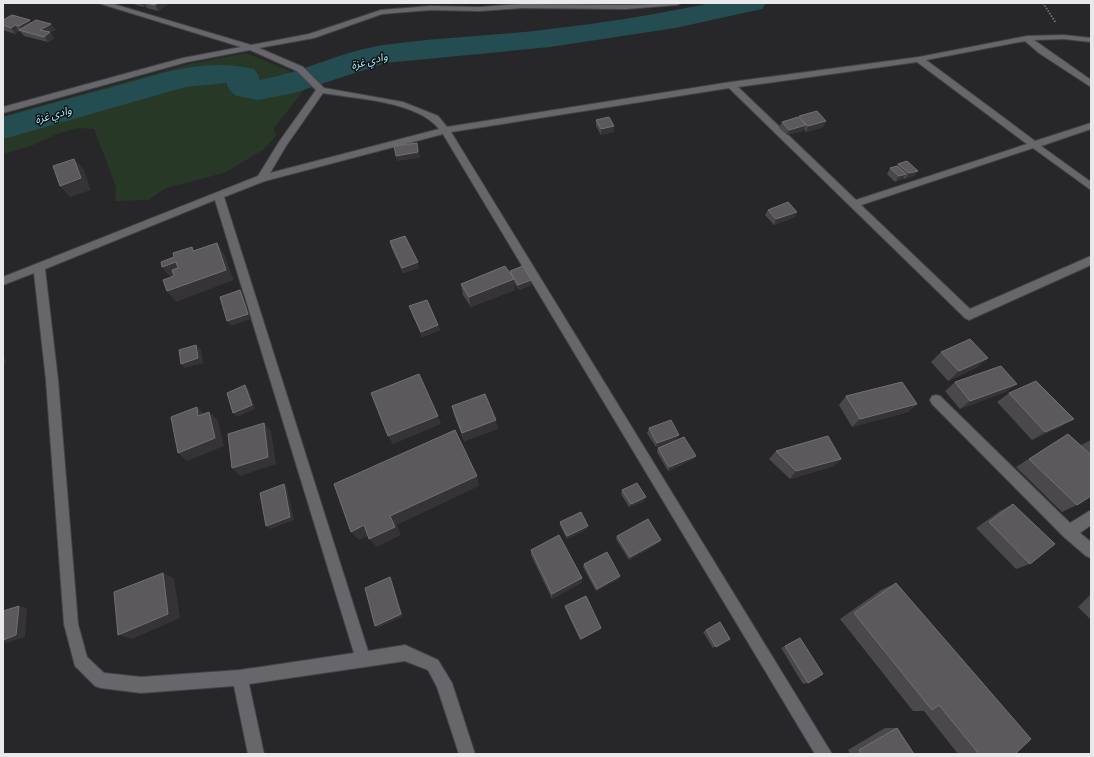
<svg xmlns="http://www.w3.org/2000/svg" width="1094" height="757" font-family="Manrope,'Noto Sans Arabic',sans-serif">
  <rect width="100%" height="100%" fill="#272629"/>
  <path fill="#273827" d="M 246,53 L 290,71 L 307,86 L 274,128 L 276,136 L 263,150 L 224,173 L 166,188 L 148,200 L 115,201 L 116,187 L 94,129 L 78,128 L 57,134 L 31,146 L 3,154 L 3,116 L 185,65 Z"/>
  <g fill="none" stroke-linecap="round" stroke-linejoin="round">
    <path fill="#244d51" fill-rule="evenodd" d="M 711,3 L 766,3 L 762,9 L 675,28 L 550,47 L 385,63 L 294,93 L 258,100 L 237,96 L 232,93 L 227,86 L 227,83 L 185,87 L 3,139 L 3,117 C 39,107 75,97 112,87 C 161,74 203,57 254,69 L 259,76 L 259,80 C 302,73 341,51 384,45 C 439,37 495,36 550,29 C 604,23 658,14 711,3 Z"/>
    <defs>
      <g id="minor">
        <path d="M 98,3 L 110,3 L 251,45 L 309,34 L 381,10 L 430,6 L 480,7 L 522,4 L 626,5 L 681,3 L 677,5 L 626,9 L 522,8 L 480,11 L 430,10 L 382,14 L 314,38 L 259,48 L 303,67 L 324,88 L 403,102 L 438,116 L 447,127 L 731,82 L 919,57 L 1027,36 L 1064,35 L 1091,38 L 1091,42 L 1064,39 L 1034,40 L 1091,80 L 1091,87 L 1039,53 L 1025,41 L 926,60 L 1035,141 L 1091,123 L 1091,129 L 1041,146 L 1091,182 L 1091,190 L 1033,148 L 861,205 L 970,309 L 1091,256 L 1091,265 L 969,320 L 965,318 L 729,88 L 451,132 L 832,754 L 815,754 L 443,134 L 265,181 L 224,197 L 368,651 L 405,645 L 438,660 L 452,683 L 475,754 L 459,754 L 437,687 L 428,670 L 405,661 L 249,684 L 264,754 L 248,754 L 234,686 L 141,693 L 101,688 L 95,686 L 75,666 L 64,624 L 46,380 L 34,273 L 3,285 L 3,277 L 258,176 L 279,142 L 316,90 L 297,71 L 250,50 L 187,62 L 3,113 L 3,107 L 183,58 L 241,47 ZM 917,62 L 1027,144 L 856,200 L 738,87 ZM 323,93 C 357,99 417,101 439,129 L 270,173 L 286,146 ZM 215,200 L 354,653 L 240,670 L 141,677 L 104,673 L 87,657 L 78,624 L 58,380 L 45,269 Z"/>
        <path d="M 936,395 L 940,396 L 1070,523 L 1091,510 L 1091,525 L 1080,533 L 1091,542 L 1091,558 L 1086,556 L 1064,537 L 932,404 L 930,400 L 932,396 Z"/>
      </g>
    </defs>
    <use href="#minor" stroke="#444346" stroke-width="2"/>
    <path stroke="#6c6c6e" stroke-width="2" stroke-dasharray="1.5 1.5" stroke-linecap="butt" d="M 1043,3 L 1056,23"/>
    <use href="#minor" fill="#67676b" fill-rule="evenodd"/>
  </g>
  <g fill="#4b484b">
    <path d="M 132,3 L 168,3 L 168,4 L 158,11 L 147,8 L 146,6 L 144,7 L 133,4 Z"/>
    <path d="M 3,20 L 30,20 L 31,23 L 56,30 L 50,32 L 54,38 L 48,42 L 24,36 L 20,31 L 19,31 L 15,34 L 3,30 Z"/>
    <path d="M 799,116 L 826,121 L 823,127 L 806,132 L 804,129 L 803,131 L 787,135 L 779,128 L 782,122 L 798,118 Z"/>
    <path d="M 596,120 L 614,132 L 601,135 L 596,126 Z"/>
    <path d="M 898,164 L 918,171 L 914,176 L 905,179 L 903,178 L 902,179 L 895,182 L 887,174 L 890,168 L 897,166 Z"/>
    <path d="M 768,210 L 795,217 L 774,225 L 765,215 Z"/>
    <path d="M 390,241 L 419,268 L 403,273 L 391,247 Z"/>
    <path d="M 510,271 L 531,280 L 531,285 L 519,290 L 514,282 L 515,290 L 471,307 L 463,295 L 461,284 L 510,274 Z"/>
    <path d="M 409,306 L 438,325 L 440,330 L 422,337 L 411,311 Z"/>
    <path d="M 941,352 L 988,358 L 977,367 L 948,381 L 931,362 Z"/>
    <path d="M 955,382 L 1017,384 L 1005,392 L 960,409 L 945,391 Z"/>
    <path d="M 1009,393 L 1060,427 L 1032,440 L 997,402 Z"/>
    <path d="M 846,396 L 917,404 L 908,412 L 852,427 L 839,405 Z"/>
    <path d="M 452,406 L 498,429 L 464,441 L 454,415 Z"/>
    <path d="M 649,428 L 677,439 L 656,447 L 647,433 Z"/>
    <path d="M 1068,434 L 1081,445 L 1091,440 L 1091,496 L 1077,505 L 1062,512 L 1016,467 Z"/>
    <path d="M 658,448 L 696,456 L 693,459 L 668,471 L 657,452 Z"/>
    <path d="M 776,451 L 841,459 L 834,466 L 790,479 L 769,459 Z"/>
    <path d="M 622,490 L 644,501 L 629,507 L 621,494 Z"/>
    <path d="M 1013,504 L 1030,564 L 1016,569 L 976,528 L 1000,511 Z"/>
    <path d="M 560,522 L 587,529 L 567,539 L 560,525 Z"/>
    <path d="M 617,536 L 661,540 L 659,543 L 629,560 L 616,539 Z"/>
    <path d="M 531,550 L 582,578 L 581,583 L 552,599 L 531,555 Z"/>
    <path d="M 584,564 L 619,579 L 596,591 L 583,567 Z"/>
    <path d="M 896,583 L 1015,754 L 958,754 L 924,711 L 913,711 L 840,619 L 881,590 Z"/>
    <path d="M 1091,594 L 1091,620 L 1078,607 Z"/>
    <path d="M 565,606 L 601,628 L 600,630 L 580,640 L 565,608 Z"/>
    <path d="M 706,630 L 730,639 L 713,648 L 703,632 Z"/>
    <path d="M 800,638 L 808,683 L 803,684 L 781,648 Z"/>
    <path d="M 885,728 L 897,728 L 914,754 L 850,754 L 848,750 Z"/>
  </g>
  <g fill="#353336">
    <path d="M 142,3 L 144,3 L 146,6 L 144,7 Z"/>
    <path d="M 158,3 L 168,3 L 168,4 L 158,11 L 155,5 Z"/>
    <path d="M 30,20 L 34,26 L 22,31 L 19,26 Z"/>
    <path d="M 51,24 L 56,30 L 50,32 L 54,38 L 48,42 L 40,30 Z"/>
    <path d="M 15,25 L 19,31 L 15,34 L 11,28 Z"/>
    <path d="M 826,121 L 823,127 L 806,132 L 808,126 Z"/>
    <path d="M 806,125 L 803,131 L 787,135 L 789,130 Z"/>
    <path d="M 614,126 L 614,132 L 601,135 L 601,129 Z"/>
    <path d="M 417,143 L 420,158 L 397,161 L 396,156 Z"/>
    <path d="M 74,159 L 84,170 L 91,190 L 70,197 L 60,186 Z"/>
    <path d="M 918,171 L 914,176 L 905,179 L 909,173 Z"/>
    <path d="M 906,174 L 902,179 L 895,182 L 899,176 Z"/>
    <path d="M 797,212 L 795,217 L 774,225 L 776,219 Z"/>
    <path d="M 217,243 L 224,254 L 234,280 L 176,302 L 167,291 Z"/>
    <path d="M 176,262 L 185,273 L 171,278 L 162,267 Z"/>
    <path d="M 418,262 L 419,268 L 403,273 L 402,268 Z"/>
    <path d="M 514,279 L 515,290 L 471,307 L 469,297 Z"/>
    <path d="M 531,280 L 531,285 L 519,290 L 518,285 Z"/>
    <path d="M 240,290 L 244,295 L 251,319 L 231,326 L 227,321 Z"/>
    <path d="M 438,325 L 440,330 L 422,337 L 421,332 Z"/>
    <path d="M 196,345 L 201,350 L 203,363 L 185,368 L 181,364 Z"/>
    <path d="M 3,350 L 6,363 L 3,364 Z"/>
    <path d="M 988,358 L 977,367 L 948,381 L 959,371 Z"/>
    <path d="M 1017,384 L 1005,392 L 960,409 L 970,401 Z"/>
    <path d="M 245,385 L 249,390 L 255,409 L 237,417 L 233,413 Z"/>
    <path d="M 917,404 L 908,412 L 852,427 L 860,419 Z"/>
    <path d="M 197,407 L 206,416 L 198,416 Z"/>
    <path d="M 209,412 L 218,420 L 224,446 L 187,461 L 178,453 Z"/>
    <path d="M 438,416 L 441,424 L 393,444 L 388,436 Z"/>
    <path d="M 1074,419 L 1060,427 L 1032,440 L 1045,432 Z"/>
    <path d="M 496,420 L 498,429 L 464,441 L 462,433 Z"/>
    <path d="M 264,423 L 271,431 L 276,464 L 240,476 L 232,468 Z"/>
    <path d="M 679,435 L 677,439 L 656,447 L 657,443 Z"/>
    <path d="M 696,456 L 693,459 L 668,471 L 669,467 Z"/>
    <path d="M 841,459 L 834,466 L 790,479 L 796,471 Z"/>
    <path d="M 477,476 L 479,486 L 397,525 L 401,535 L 377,547 L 369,539 L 390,516 Z"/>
    <path d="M 284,484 L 287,488 L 294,520 L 270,529 L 266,526 Z"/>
    <path d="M 646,497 L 644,501 L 629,507 L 631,504 Z"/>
    <path d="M 364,525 L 372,534 L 359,540 L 351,532 Z"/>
    <path d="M 588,526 L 587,529 L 567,539 L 567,536 Z"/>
    <path d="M 661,540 L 659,543 L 629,560 L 630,557 Z"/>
    <path d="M 163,573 L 174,578 L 180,618 L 132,639 L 118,635 Z"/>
    <path d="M 620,576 L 619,579 L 596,591 L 597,589 Z"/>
    <path d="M 390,577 L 392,580 L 403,616 L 378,628 L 375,626 Z"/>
    <path d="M 582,578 L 581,583 L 552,599 L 552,594 Z"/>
    <path d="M 19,606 L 27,608 L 25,637 L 3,644 L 3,640 Z"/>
    <path d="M 601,628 L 600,630 L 580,640 L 581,639 Z"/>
  </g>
  <g fill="#5c595c" stroke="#727073">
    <path d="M 145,3 L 158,3 L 155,5 Z"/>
    <path d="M 12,15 L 30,20 L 19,26 L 15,25 L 11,28 L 3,25 L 3,20 Z"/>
    <path d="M 36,20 L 51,24 L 40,30 L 50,32 L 44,37 L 19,30 Z"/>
    <path d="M 817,111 L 826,121 L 808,126 L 799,116 Z"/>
    <path d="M 609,117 L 614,126 L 601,129 L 596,120 Z"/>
    <path d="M 798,117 L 806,125 L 789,130 L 782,122 Z"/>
    <path d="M 417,143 L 418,152 L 396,156 L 394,146 Z"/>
    <path d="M 74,159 L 81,178 L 60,186 L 53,166 Z"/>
    <path d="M 907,161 L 918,171 L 909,173 L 898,164 Z"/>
    <path d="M 897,166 L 906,174 L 899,176 L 890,168 Z"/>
    <path d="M 788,202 L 797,212 L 776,219 L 768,210 Z"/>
    <path d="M 405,236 L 418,262 L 402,268 L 390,241 Z"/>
    <path d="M 217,243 L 226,270 L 167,291 L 163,280 L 174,276 L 172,270 L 178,268 L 176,262 L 162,267 L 161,262 L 174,257 L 173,253 L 192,247 L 193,251 Z"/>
    <path d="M 505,266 L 514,279 L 469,297 L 461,284 Z"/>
    <path d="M 523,266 L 531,280 L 518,285 L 510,271 Z"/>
    <path d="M 240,290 L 248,314 L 227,321 L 220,297 Z"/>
    <path d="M 427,300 L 438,325 L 421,332 L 409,306 Z"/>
    <path d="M 970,339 L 988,358 L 959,371 L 941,352 Z"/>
    <path d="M 196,345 L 198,358 L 181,364 L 179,350 Z"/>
    <path d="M 1001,366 L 1017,384 L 970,401 L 955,382 Z"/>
    <path d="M 419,374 L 438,416 L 388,436 L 371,393 Z"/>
    <path d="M 1036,381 L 1074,419 L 1045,432 L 1009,393 Z"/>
    <path d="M 902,382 L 917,404 L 860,419 L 846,396 Z"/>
    <path d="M 245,385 L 252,405 L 233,413 L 227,393 Z"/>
    <path d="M 485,394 L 496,420 L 462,433 L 452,406 Z"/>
    <path d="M 197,407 L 198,416 L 209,412 L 215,438 L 178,453 L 171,417 Z"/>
    <path d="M 671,420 L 679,435 L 657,443 L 649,428 Z"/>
    <path d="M 264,423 L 268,457 L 232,468 L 228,434 Z"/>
    <path d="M 455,430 L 477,476 L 390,516 L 395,527 L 369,539 L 364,525 L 351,532 L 334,484 Z"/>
    <path d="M 1068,434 L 1091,455 L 1091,496 L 1077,505 L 1029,459 Z"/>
    <path d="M 828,436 L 841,459 L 796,471 L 776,451 Z"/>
    <path d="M 684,437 L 696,456 L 669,467 L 658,448 Z"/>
    <path d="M 637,483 L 646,497 L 631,504 L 622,490 Z"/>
    <path d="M 284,484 L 290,517 L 266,526 L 260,493 Z"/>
    <path d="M 1013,504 L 1055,544 L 1030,564 L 989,522 Z"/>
    <path d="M 581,512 L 588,526 L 567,536 L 560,522 Z"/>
    <path d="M 648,519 L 661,540 L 630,557 L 617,536 Z"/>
    <path d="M 559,535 L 582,578 L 552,594 L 531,550 Z"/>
    <path d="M 607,552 L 620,576 L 597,589 L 584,564 Z"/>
    <path d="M 163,573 L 168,614 L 118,635 L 114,592 Z"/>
    <path d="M 390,577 L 401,614 L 375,626 L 365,588 Z"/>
    <path d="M 896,583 L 1031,739 L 1015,754 L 979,754 L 939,705 L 932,710 L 854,613 Z"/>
    <path d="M 586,596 L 601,628 L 581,639 L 565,606 Z"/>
    <path d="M 19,606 L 16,635 L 3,640 L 3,611 Z"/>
    <path d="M 720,622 L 730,639 L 716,647 L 706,630 Z"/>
    <path d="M 800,638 L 823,674 L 808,683 L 785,646 Z"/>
    <path d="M 897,728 L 914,754 L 861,754 L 859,750 Z"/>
  </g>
  <g text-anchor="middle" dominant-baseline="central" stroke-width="3" stroke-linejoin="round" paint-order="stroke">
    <g font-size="11" font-style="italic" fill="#a0edf6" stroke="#0f0f11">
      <text transform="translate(369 60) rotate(-15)">وادي غزة</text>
      <text transform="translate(53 114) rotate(-16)">وادي غزة</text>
    </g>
  </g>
  <rect width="1094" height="757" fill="none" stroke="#e9e9eb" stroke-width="8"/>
</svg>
